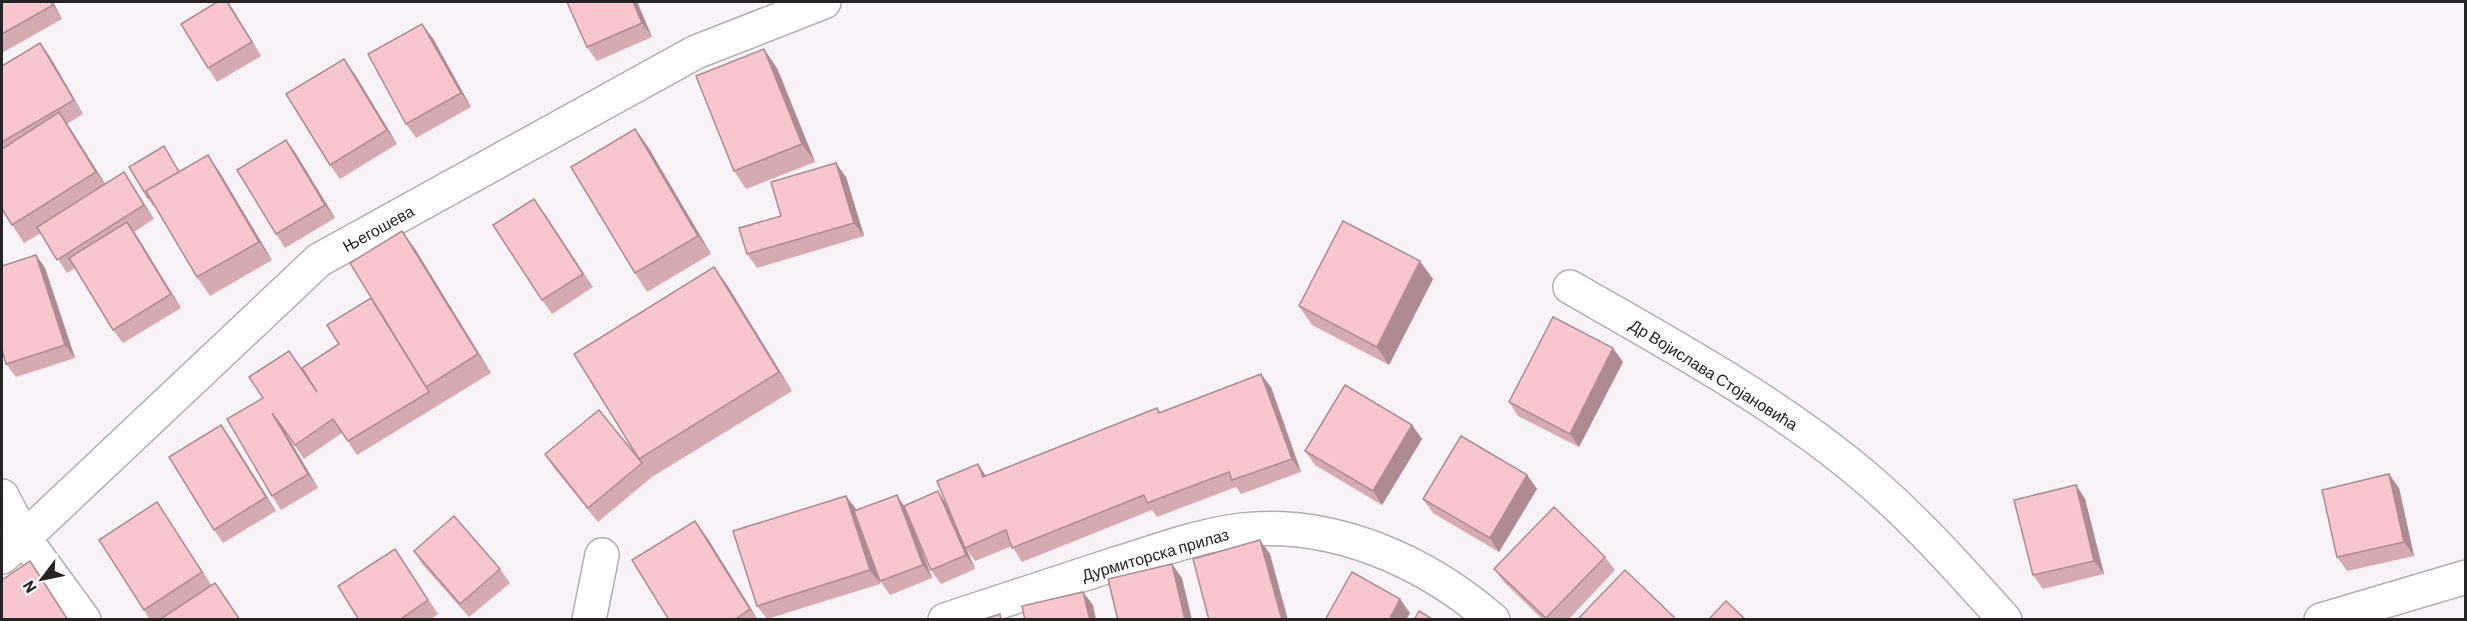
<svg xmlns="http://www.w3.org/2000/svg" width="2467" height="621" font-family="Barlow,sans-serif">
  <rect width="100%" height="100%" fill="#f8f3f6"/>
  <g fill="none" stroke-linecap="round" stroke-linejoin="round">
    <defs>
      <g id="minor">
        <path d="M 1570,287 C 1665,342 1762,394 1847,462 C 1905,508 1956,565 2005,620"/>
        <path d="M 2,496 L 24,538 L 84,620"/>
        <path d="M 2,557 L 24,538 L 319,260 L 696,52 L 824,2"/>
        <path d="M 589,620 L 602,555"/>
        <path d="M 945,620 C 1003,601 1060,582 1118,563 C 1158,551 1200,535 1242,530 C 1333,520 1425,561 1493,620"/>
        <path d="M 2321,620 L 2466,577"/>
      </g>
    </defs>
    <use href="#minor" stroke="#b2adb0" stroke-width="36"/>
    <use href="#minor" stroke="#fff" stroke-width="33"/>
  </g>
  <g fill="#d6aab1">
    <path d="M 2,2 L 53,2 L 62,19 L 2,53 Z"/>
    <path d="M 228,2 L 261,56 L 217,82 L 208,68 Z"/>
    <path d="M 637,2 L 652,37 L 597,61 L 587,47 Z"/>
    <path d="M 432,37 L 471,107 L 416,138 L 406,124 Z"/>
    <path d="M 40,43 L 50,57 L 83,114 L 67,124 L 105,184 L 133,186 L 154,219 L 134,232 L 181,308 L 123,343 L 113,330 L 75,268 L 67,273 L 41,233 L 24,243 L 12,225 L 4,147 L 2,143 L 2,66 Z"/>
    <path d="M 777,68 L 815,162 L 746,189 L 734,171 Z"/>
    <path d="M 354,73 L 397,144 L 340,179 L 330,165 Z"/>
    <path d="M 635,129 L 648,147 L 711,254 L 647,292 L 635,273 Z"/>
    <path d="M 286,140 L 296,154 L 335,218 L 285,248 L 276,234 Z"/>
    <path d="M 169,154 L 179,171 L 220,173 L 272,260 L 210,296 L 197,277 L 155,205 L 153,206 L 148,198 Z"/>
    <path d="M 846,177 L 864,236 L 757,268 L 747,254 L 781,216 Z"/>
    <path d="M 544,212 L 593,287 L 552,314 L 542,300 Z"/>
    <path d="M 415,249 L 491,373 L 357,455 L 342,433 L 304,459 L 282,427 L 318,488 L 281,510 L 272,496 L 227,419 L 316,390 L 339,344 Z"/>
    <path d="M 36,255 L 45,268 L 75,358 L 16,377 L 6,364 Z"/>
    <path d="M 1433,279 L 1389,365 L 1312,325 L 1299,306 Z"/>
    <path d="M 727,285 L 792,391 L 652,477 L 598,522 L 554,468 L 545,454 L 639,459 Z"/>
    <path d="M 1623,362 L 1579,447 L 1518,416 L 1509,402 Z"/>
    <path d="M 1271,387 L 1301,472 L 1241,494 L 1236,487 L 1157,517 L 1152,510 L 1022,562 L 1012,546 L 975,561 L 967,550 L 975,569 L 941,584 L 931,570 L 916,534 L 932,578 L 890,595 L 880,581 L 872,560 L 880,584 L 767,619 L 757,606 L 856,509 L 856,511 L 904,506 L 947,504 L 978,464 L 986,476 L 1157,408 L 1160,412 Z"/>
    <path d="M 1412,425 L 1422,439 L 1382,505 L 1315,465 L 1305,451 Z"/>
    <path d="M 231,439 L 276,511 L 223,543 L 214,530 Z"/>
    <path d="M 1527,475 L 1537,489 L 1499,552 L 1433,513 L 1423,499 Z"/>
    <path d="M 2076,485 L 2085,499 L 2104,574 L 2043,589 L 2033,575 Z"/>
    <path d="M 2399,488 L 2414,556 L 2347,571 L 2337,557 Z"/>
    <path d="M 157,502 L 211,585 L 225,596 L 240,620 L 150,620 L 144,610 Z"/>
    <path d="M 708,539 L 758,620 L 669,620 Z"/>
    <path d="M 395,549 L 438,614 L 430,620 L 359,620 Z"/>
    <path d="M 414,551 L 500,569 L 510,583 L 469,617 L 423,565 Z"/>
    <path d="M 1605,557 L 1615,570 L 1568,620 L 1543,620 L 1504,582 L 1494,569 Z"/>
  </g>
  <g fill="#ae8b90">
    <path d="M 51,2 L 53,2 L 62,19 L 53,5 Z"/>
    <path d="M 228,2 L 234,11 L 261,56 L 252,42 Z"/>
    <path d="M 633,2 L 637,2 L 652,37 L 642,23 Z"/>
    <path d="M 422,24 L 432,37 L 471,107 L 461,93 Z"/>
    <path d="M 40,43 L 50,57 L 83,114 L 74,100 Z"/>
    <path d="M 764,49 L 777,68 L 815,162 L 802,144 Z"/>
    <path d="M 344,59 L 354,73 L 397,144 L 387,130 Z"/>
    <path d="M 59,112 L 72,131 L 109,190 L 96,172 Z"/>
    <path d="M 635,129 L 648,147 L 711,254 L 698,236 Z"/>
    <path d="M 286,140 L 296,154 L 335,218 L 325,205 Z"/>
    <path d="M 208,155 L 220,173 L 272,260 L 259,242 Z"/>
    <path d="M 836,163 L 846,177 L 864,236 L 854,223 Z"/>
    <path d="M 124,172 L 133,186 L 154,219 L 144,205 Z"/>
    <path d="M 127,222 L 137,236 L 181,308 L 171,294 Z"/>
    <path d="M 402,231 L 415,249 L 491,373 L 478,354 Z"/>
    <path d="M 36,255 L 45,268 L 75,358 L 65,345 Z"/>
    <path d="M 1420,261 L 1433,279 L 1389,365 L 1377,347 Z"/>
    <path d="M 714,267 L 727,285 L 792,391 L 779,372 Z"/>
    <path d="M 1613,348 L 1623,362 L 1579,447 L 1570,434 Z"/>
    <path d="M 1261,374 L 1271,387 L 1301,472 L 1292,459 Z"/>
    <path d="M 272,413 L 282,427 L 318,488 L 308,474 Z"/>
    <path d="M 221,425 L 231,439 L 276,511 L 266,497 Z"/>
    <path d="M 1412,425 L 1422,439 L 1382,505 L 1373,491 Z"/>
    <path d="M 978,464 L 987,478 L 983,477 Z"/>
    <path d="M 2389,474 L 2399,488 L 2414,556 L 2404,542 Z"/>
    <path d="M 1527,475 L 1537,489 L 1499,552 L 1490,538 Z"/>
    <path d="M 2076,485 L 2085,499 L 2104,574 L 2094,561 Z"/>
    <path d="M 938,491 L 947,505 L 975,569 L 966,555 Z"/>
    <path d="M 897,495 L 906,509 L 932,578 L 923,565 Z"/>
    <path d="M 846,496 L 856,509 L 880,584 L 870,570 Z"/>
    <path d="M 157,502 L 166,516 L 212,586 L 202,572 Z"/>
    <path d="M 695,521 L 708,539 L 758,620 L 750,609 Z"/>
    <path d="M 1260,540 L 1270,554 L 1288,620 L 1282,620 Z"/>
    <path d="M 1172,564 L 1182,578 L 1192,620 L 1185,620 Z"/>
    <path d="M 1083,592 L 1093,605 L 1096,620 L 1090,620 Z"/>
    <path d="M 1400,599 L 1410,613 L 1406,620 L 1389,620 Z"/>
  </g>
  <g fill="#f9c6ce" stroke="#ae8b90" stroke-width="1.5">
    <path d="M 2,2 L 51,2 L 53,5 L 2,34 Z"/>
    <path d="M 217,2 L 227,2 L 252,42 L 208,68 L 181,24 Z"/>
    <path d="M 567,2 L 633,2 L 642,23 L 587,47 Z"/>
    <path d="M 422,24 L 461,93 L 406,124 L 368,54 Z"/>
    <path d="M 40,43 L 74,100 L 2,142 L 2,66 Z"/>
    <path d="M 764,49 L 802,144 L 734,171 L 696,76 Z"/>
    <path d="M 344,59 L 387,130 L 330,165 L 286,94 Z"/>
    <path d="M 59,112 L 96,172 L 12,225 L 2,209 L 2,149 Z"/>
    <path d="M 635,129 L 698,236 L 635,273 L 571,167 Z"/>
    <path d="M 286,140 L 325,205 L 276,234 L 237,170 Z"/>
    <path d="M 164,146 L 179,172 L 146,191 L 150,197 L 148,198 L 129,167 Z"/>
    <path d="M 208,155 L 259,242 L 197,277 L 146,191 Z"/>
    <path d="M 836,163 L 854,223 L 747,254 L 739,228 L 781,216 L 771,182 Z"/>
    <path d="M 124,172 L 144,205 L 57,260 L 37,227 Z"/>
    <path d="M 534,199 L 583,274 L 542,300 L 493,225 Z"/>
    <path d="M 1343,221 L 1420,261 L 1377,347 L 1299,306 Z"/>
    <path d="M 127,222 L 171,294 L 113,330 L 69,258 Z"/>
    <path d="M 402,231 L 478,354 L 426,387 L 350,263 Z"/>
    <path d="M 36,255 L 65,345 L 6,364 L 2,350 L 2,266 Z"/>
    <path d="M 714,267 L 779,372 L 639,459 L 574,354 Z"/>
    <path d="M 371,298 L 429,392 L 348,441 L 333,419 L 295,445 L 272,413 L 308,474 L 272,496 L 227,419 L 263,398 L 249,377 L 289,351 L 317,392 L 302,368 L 339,344 L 327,325 Z"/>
    <path d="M 1553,317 L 1613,348 L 1570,434 L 1509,402 Z"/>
    <path d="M 1261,374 L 1292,459 L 1232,480 L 1229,472 L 1147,503 L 1144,495 L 1012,548 L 1006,530 L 965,548 L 937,481 L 978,464 L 983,477 L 1157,408 L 1159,413 Z"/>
    <path d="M 1345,385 L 1412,425 L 1373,491 L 1305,451 Z"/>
    <path d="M 599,410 L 642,463 L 588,508 L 545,454 Z"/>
    <path d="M 221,425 L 266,497 L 214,530 L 169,457 Z"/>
    <path d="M 1461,436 L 1527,475 L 1490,538 L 1423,499 Z"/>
    <path d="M 2389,474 L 2404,542 L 2337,557 L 2322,490 Z"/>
    <path d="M 2076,485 L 2094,561 L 2033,575 L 2014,500 Z"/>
    <path d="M 938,491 L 966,555 L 931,570 L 904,506 Z"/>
    <path d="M 897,495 L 923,565 L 880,581 L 854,511 Z"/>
    <path d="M 846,496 L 870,570 L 757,606 L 733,531 Z"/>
    <path d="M 157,502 L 202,572 L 144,610 L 99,540 Z"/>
    <path d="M 1554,507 L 1605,557 L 1546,618 L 1494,569 Z"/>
    <path d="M 454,516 L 500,569 L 460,604 L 414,551 Z"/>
    <path d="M 695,521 L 750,609 L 734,620 L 669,620 L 632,560 Z"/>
    <path d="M 1260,540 L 1282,620 L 1209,620 L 1193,559 Z"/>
    <path d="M 395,549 L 428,600 L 399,620 L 359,620 L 338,586 Z"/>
    <path d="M 30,561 L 68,620 L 2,620 L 2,580 Z"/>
    <path d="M 1172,564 L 1185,620 L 1118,620 L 1108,579 Z"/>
    <path d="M 1625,570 L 1677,620 L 1577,620 Z"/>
    <path d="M 1352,572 L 1400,599 L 1389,620 L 1325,620 Z"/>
    <path d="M 215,583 L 240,620 L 159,620 Z"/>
    <path d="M 1083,592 L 1090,620 L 1025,620 L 1022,606 Z"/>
    <path d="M 1726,601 L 1746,620 L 1708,620 Z"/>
    <path d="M 1419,611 L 1434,620 L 1414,620 Z"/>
    <path d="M 1000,614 L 1001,620 L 981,620 Z"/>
  </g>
  <g text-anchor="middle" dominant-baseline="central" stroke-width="4.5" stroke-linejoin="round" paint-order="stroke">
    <g font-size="16" fill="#252324" stroke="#fff">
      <text transform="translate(378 228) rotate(-29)">Његошева</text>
      <text transform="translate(1714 374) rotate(32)">Др Војислава Стојановића</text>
      <text transform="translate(1155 554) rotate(-16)">Дурмиторска прилаз</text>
    </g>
  </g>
  <rect width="2467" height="621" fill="none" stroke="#252324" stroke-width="6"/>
  <g transform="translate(42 579) rotate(238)" stroke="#ffffff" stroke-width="4.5" paint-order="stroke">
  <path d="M0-4.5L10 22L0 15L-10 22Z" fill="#252324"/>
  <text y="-9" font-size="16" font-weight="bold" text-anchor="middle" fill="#252324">N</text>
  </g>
</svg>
